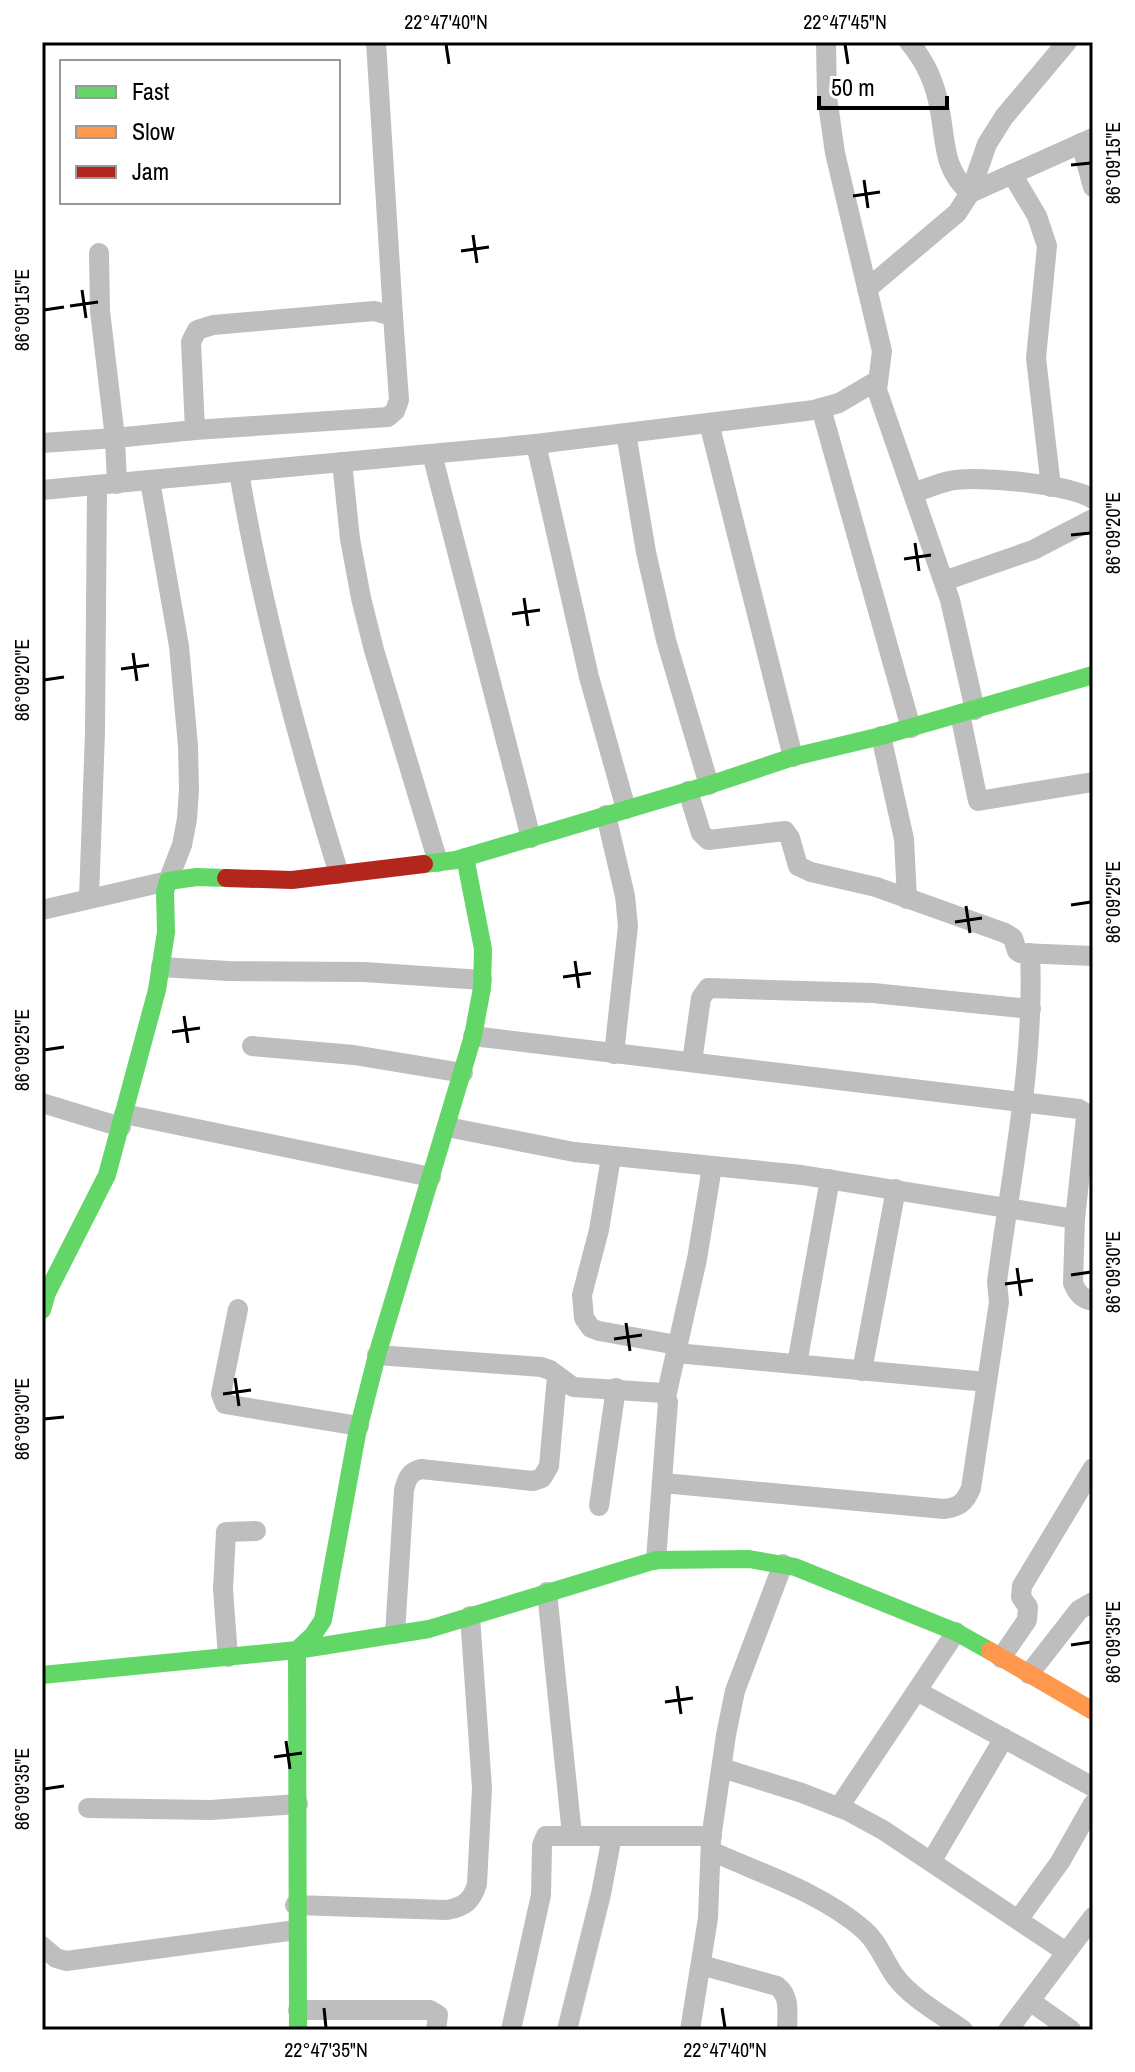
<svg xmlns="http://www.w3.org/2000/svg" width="1135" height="2072" font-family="'Archivo Narrow',sans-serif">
  <rect width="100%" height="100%" fill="#fff"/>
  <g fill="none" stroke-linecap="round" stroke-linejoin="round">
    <g stroke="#bebebe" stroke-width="20">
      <path d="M 376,42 L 393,316"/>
      <path d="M 826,42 L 827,97 L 835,153 L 882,351 L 877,390 L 950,600 L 975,710"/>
      <path d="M 909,42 C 926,62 936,85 940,111 C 946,144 943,169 970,193 L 1093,138"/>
      <path d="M 1081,143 L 1093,187"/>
      <path d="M 1012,174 L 1037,216 L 1047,246 L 1036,358 L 1051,487"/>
      <path d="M 867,289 L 957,213 L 970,193 L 987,144 L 1004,117 L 1067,42"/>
      <path d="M 821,408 L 911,728"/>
      <path d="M 709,423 L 793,757"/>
      <path d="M 626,433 L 646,552 L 666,640 L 709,785"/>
      <path d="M 42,443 L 115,438 L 100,311 L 99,253"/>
      <path d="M 536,444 L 814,410 L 839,403 L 878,380"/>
      <path d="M 432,454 L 531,838"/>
      <path d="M 342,462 L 350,539 L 361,598 L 374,650 L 438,862"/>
      <path d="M 239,472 C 262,609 298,742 339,874"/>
      <path d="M 117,484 L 115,438 L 195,430 L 191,342 L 197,330 L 213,325 L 374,311 L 393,316 L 399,400 L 395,411 L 388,417 L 195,430"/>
      <path d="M 42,490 L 536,444 L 589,677 L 626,809"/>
      <path d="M 913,493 C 925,489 937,484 949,481 C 977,475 1070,484 1093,499"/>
      <path d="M 944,581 L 1033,550 L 1093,519"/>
      <path d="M 960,714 L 978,801 L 1093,782"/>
      <path d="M 881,736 L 904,839 L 907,899"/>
      <path d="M 688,791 L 701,833 L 708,840 L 785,831 L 790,838 L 798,866 L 811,872 L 876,887 L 1005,933 L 1013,938 L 1017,951 L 1020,953 L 1093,956"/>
      <path d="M 606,815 L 625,896 L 628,926 L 614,1054"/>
      <path d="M 89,898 L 95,732 L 97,486"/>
      <path d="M 42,910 L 168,881 L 182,845 L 187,819 L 189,789 L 188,746 L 179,646 L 150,481"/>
      <path d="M 161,967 L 228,971 L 364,972 L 482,980"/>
      <path d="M 473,1036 L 1079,1109 L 1084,1112 L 1086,1117 L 1075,1219 L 1073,1283 C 1077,1293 1082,1299 1093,1301"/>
      <path d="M 252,1046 L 354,1055 L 463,1073"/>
      <path d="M 692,1062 L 701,998 L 708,988 L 873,993 L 1031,1009"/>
      <path d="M 42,1103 L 121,1127"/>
      <path d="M 124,1114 L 431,1177"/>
      <path d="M 447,1127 L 574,1152 L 802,1175 L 1075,1219"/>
      <path d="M 611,1157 L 599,1230 L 582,1295 L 584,1318 L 591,1328 L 599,1331 L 677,1345"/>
      <path d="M 238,1309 L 221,1394 L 225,1404 L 359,1426"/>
      <path d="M 676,1353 L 987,1382"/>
      <path d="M 377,1355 L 541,1367 L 550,1370 L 573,1387 L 663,1393 L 668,1402 L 656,1560"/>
      <path d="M 797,1364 L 830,1179"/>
      <path d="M 862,1371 L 896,1189"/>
      <path d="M 666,1397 L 697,1259 L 712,1167"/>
      <path d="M 663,1483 L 944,1509 C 959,1507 965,1503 971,1488 L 999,1302 L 997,1282 C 1011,1173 1035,1064 1030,953"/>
      <path d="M 599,1506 L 616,1388"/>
      <path d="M 547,1592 L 572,1835"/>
      <path d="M 395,1634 L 404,1490 C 407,1479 409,1472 421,1469 L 533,1481 L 542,1478 L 549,1466 L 557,1376"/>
      <path d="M 228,1657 L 223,1589 L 226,1532 L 256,1531"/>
      <path d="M 1001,1658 L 1027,1620 L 1028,1607 L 1021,1597 L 1022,1586 L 1093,1468"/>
      <path d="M 1029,1674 L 1079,1610 L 1093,1602"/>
      <path d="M 917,1691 L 1093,1787"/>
      <path d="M 722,1768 L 802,1793 L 848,1811 L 883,1830 L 1066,1952"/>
      <path d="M 839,1807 L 956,1632"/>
      <path d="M 88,1808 L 211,1810 L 298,1804"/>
      <path d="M 711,1851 C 762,1874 822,1893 864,1930 C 879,1943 884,1961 895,1976 C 911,1998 941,2014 963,2030"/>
      <path d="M 931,1862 L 1004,1738"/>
      <path d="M 295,1905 L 447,1910 C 464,1907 472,1901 477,1884 L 482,1788 L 470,1616"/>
      <path d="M 1018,1920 L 1060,1862 L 1093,1804"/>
      <path d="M 42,1946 L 56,1958 L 66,1961 L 296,1930"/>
      <path d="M 701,1965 L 777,1986 C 791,1997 787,2013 787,2030"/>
      <path d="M 1030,2001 L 1071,2030"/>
      <path d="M 298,2010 L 430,2010 L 438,2015 L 436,2030"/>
      <path d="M 511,2030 L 541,1895 L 542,1845 L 546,1836 L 712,1836"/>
      <path d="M 567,2030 L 601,1894 L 612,1836"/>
      <path d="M 690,2030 L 708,1918 L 711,1839 L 726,1735 L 735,1691 L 783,1564"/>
      <path d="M 1008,2030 L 1093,1917"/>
    </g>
    <g stroke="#63d668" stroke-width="18">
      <path d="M 424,864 L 456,860 L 709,785 L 793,757 L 881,736 L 1093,675"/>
      <path d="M 42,1310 L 47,1293 L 107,1175 L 157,990 L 166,932 L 165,892 L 168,881 L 197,877 L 226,878"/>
      <path d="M 42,1675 L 297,1650 L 429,1629 L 656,1560 L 749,1559 L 795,1567 L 956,1632 L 990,1651"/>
      <path d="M 298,2030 L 297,1650 L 313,1635 L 323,1620 L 357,1434 L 377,1355 L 473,1036 L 482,988 L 483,949 L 465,857"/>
    </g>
    <path stroke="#ff974d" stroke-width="18" d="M 990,1651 L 1093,1711"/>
    <path stroke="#b3261e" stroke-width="18" d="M 226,878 L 292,880 L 424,864"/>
  </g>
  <path fill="none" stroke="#000" stroke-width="3" d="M 446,44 L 449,64M 845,44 L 848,64M 1071,165 L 1091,163M 864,180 L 868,208M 853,196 L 880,192M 473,235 L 477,263M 461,251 L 489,247M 82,290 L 86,318M 70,306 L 98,302M 44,310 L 64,307M 1071,535 L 1091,533M 915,543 L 919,571M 904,559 L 931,555M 524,598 L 528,626M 512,614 L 540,610M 133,653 L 137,681M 121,669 L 149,665M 44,680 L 64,677M 1071,905 L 1091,902M 966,906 L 970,933M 955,922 L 982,918M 575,961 L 579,988M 563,977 L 591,973M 184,1016 L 188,1043M 172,1032 L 200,1028M 44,1050 L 64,1047M 1017,1268 L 1021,1296M 1071,1275 L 1091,1272M 1005,1284 L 1033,1280M 626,1323 L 630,1351M 614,1339 L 642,1335M 235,1378 L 239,1406M 223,1394 L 251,1390M 44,1419 L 64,1417M 1071,1645 L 1091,1642M 677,1686 L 681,1714M 665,1702 L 693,1698M 286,1741 L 290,1769M 274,1757 L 302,1753M 44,1789 L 64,1786M 324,2008 L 326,2028M 722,2008 L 725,2028"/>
  <rect width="1135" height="2072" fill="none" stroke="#ffffff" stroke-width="88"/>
  <rect x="60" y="60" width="280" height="144" fill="#ffffff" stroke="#999999" stroke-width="2"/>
  <rect x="76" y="86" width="40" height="12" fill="#63d668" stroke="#999999" stroke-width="2"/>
  <text x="132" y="100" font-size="24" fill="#000000">Fast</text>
  <rect x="76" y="126" width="40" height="12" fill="#ff974d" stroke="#999999" stroke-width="2"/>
  <text x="132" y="140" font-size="24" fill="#000000">Slow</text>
  <rect x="76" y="166" width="40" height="12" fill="#b3261e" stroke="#999999" stroke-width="2"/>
  <text x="132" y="180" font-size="24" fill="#000000">Jam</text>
  <path d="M819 96v12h128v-12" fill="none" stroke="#000000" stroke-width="4"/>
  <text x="831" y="96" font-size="24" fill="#000000" stroke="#ffffff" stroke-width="6" paint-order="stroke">50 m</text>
  <rect x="44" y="44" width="1047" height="1984" fill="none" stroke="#000" stroke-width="3"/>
  <g font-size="20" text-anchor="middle" fill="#000">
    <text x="446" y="29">22°47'40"N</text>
    <text x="845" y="29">22°47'45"N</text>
    <text transform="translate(1113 163) rotate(-90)" y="7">86°09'15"E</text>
    <text transform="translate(22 310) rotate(-90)" y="7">86°09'15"E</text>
    <text transform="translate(1113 533) rotate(-90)" y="7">86°09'20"E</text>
    <text transform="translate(22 680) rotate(-90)" y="7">86°09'20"E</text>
    <text transform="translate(1113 902) rotate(-90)" y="7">86°09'25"E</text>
    <text transform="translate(22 1050) rotate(-90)" y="7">86°09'25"E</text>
    <text transform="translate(1113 1272) rotate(-90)" y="7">86°09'30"E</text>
    <text transform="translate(22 1419) rotate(-90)" y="7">86°09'30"E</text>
    <text transform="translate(1113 1642) rotate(-90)" y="7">86°09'35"E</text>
    <text transform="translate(22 1789) rotate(-90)" y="7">86°09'35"E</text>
    <text x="326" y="2057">22°47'35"N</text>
    <text x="725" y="2057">22°47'40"N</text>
  </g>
</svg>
